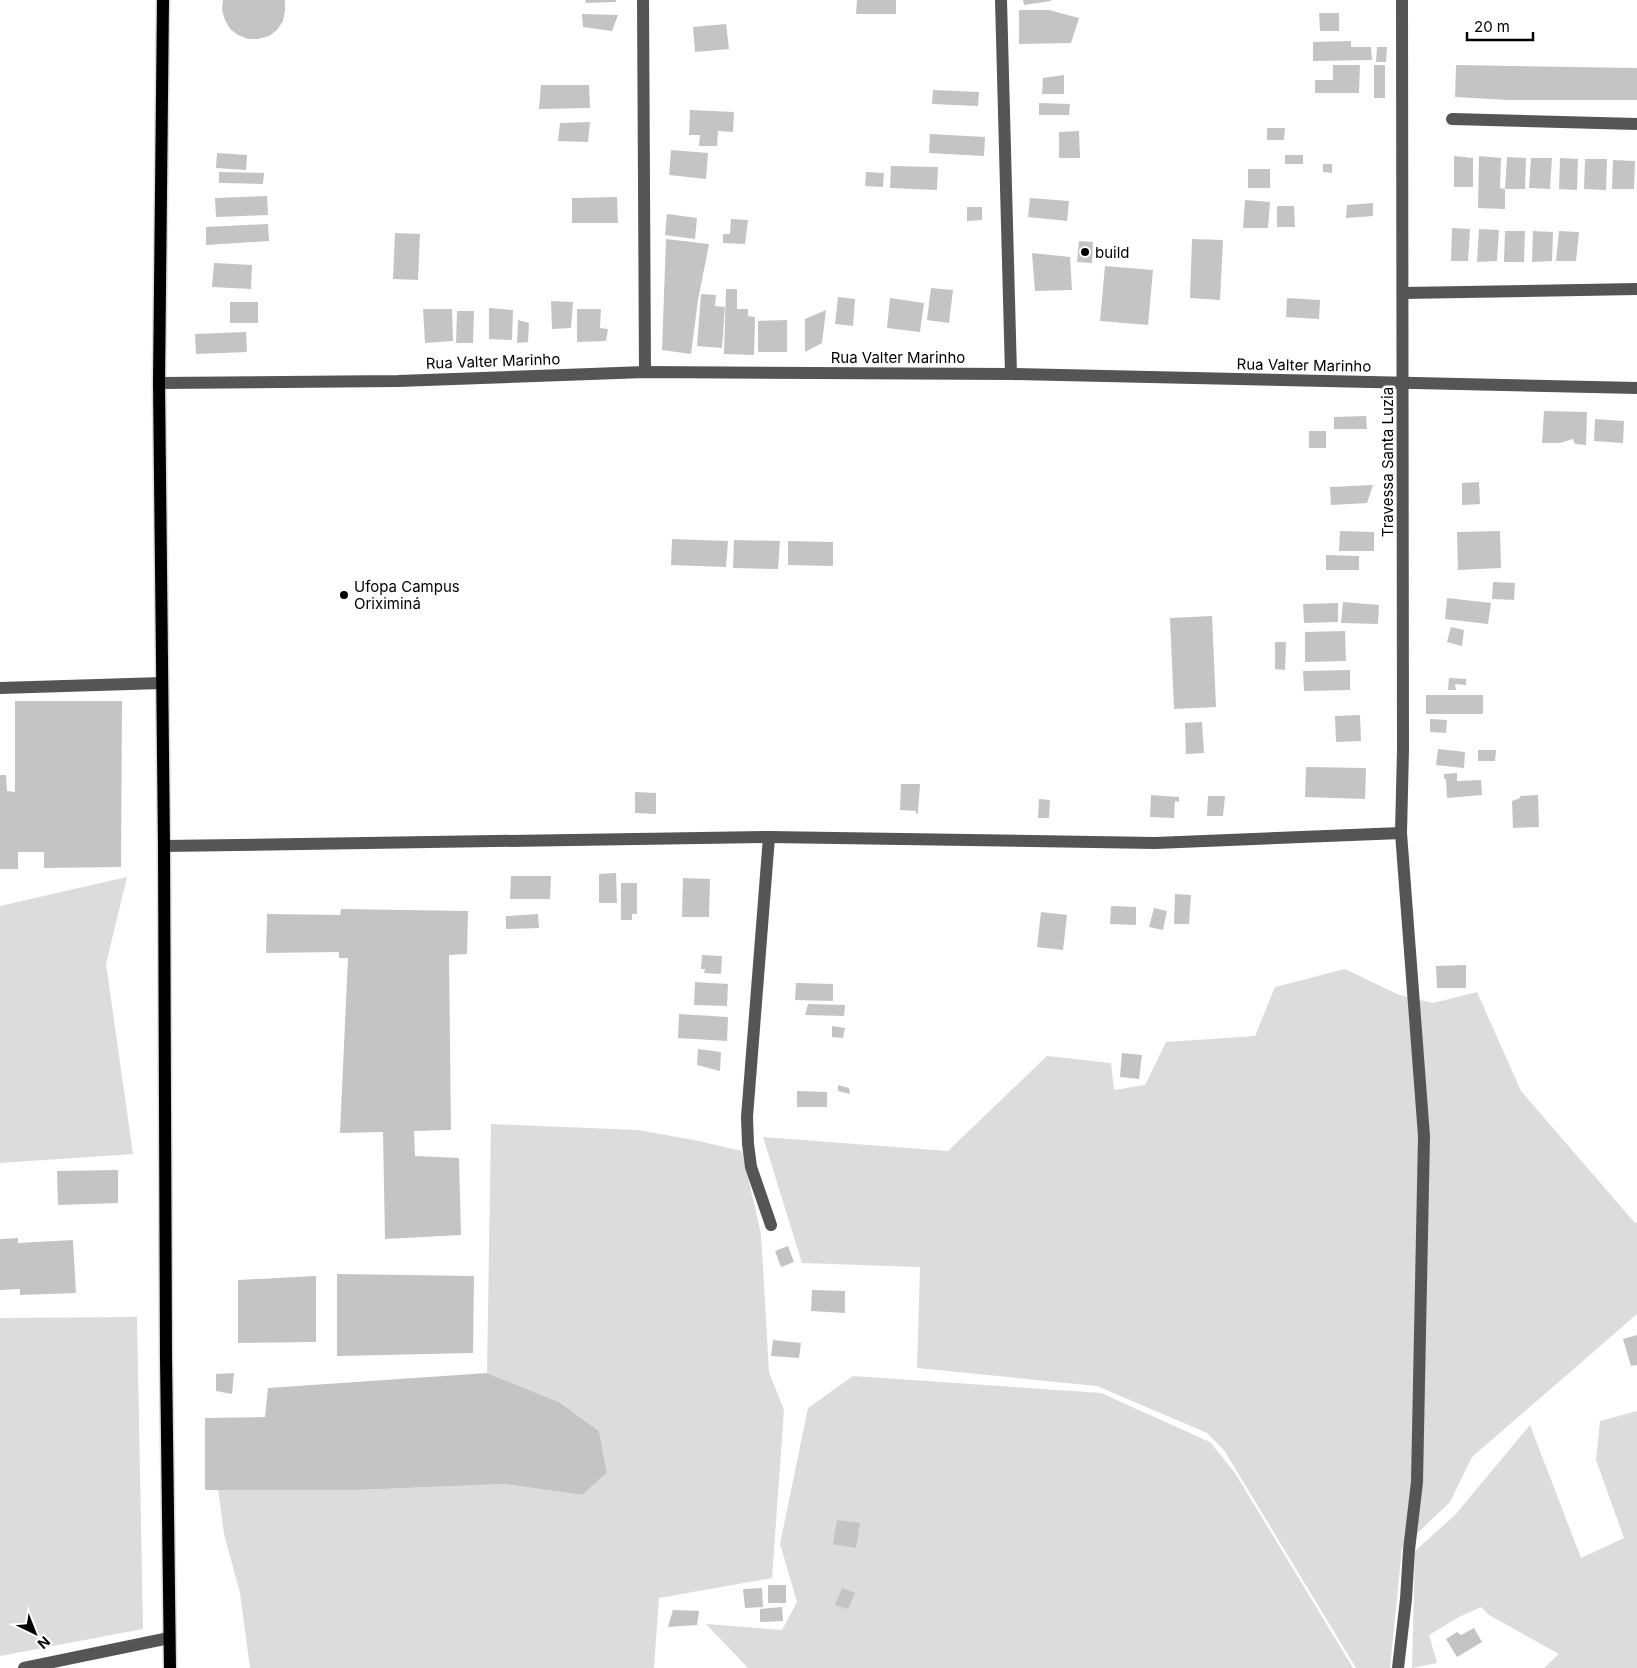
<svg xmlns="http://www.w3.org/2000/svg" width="1637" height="1668" font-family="Inter,sans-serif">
  <rect width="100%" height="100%" fill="#fff"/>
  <g fill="#dcdcdc">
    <path d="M 127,877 L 106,964 L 133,1154 L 0,1163 L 0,906 Z"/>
    <path d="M 1345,969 L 1399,995 L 1433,1003 L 1477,992 L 1521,1091 L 1635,1223 L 1637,1222 L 1637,1314 L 1472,1457 L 1450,1502 L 1402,1548 L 1390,1668 L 1356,1668 L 1224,1450 L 1207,1433 L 1097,1386 L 917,1368 L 920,1267 L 802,1263 L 763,1137 L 948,1151 L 1047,1056 L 1111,1063 L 1114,1090 L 1145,1085 L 1166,1042 L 1255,1036 L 1275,987 Z"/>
    <path d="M 491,1124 L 638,1130 L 694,1140 L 742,1151 L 761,1234 L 769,1372 L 784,1410 L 772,1578 L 659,1598 L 654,1668 L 250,1668 L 240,1593 L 224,1534 L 218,1489 L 357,1490 L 505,1484 L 582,1495 L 607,1473 L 599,1431 L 559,1402 L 487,1373 Z"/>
    <path d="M 137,1317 L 143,1629 L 0,1656 L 0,1318 Z"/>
    <path d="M 853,1376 L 1101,1393 L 1210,1442 L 1235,1473 L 1353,1668 L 748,1668 L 706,1624 L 782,1630 L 797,1602 L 780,1544 L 808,1408 Z"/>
    <path d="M 1637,1411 L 1637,1668 L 1544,1668 L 1559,1654 L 1489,1615 L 1481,1607 L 1459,1617 L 1429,1635 L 1437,1663 L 1412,1668 L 1415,1551 L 1455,1515 L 1530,1425 L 1581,1558 L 1624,1538 L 1596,1460 L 1600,1421 Z"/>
  </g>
  <g fill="#c4c4c4">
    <path d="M 223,0 L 285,0 L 285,11 L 283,21 L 277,30 L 269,36 L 258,39 L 248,39 L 238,35 L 230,29 L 225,20 L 222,10 Z"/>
    <path d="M 585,0 L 616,0 L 616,2 L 586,3 Z"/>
    <path d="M 857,0 L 896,0 L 896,14 L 856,14 Z"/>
    <path d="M 1023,0 L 1051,0 L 1051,1 L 1024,5 Z"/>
    <path d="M 1019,10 L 1049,10 L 1079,18 L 1071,43 L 1019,44 Z"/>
    <path d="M 1319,13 L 1339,13 L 1339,31 L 1320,31 Z"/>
    <path d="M 582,14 L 618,15 L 612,31 L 583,27 Z"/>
    <path d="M 726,24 L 729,49 L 695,52 L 693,27 Z"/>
    <path d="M 1351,41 L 1351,47 L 1371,47 L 1372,60 L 1313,61 L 1313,42 Z"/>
    <path d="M 1377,47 L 1387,47 L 1386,62 L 1376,62 Z"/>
    <path d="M 1333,65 L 1360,65 L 1359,93 L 1315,93 L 1315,80 L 1333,80 Z"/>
    <rect x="1374" y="65" width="11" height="33"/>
    <path d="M 1456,65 L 1637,68 L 1637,100 L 1508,100 L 1455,97 Z"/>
    <path d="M 1064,75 L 1064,94 L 1042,94 L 1043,78 Z"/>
    <path d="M 541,85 L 589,85 L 590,108 L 539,109 Z"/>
    <path d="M 933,90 L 979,92 L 978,106 L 932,104 Z"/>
    <path d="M 1039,103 L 1070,104 L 1069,115 L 1039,115 Z"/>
    <path d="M 690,110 L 734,112 L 733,132 L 718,131 L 717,146 L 699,146 L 700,135 L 689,135 Z"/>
    <path d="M 590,122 L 588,142 L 558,141 L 560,123 Z"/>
    <path d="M 1267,128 L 1285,128 L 1284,140 L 1267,140 Z"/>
    <path d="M 1079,131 L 1080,158 L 1059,158 L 1059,132 Z"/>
    <path d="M 930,134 L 985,137 L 984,156 L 929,153 Z"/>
    <path d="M 671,150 L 708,153 L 706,179 L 669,175 Z"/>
    <path d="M 217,153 L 247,155 L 246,170 L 216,168 Z"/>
    <rect x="1285" y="155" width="18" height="9"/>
    <path d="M 1454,156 L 1473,158 L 1473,187 L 1454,187 Z"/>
    <path d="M 1479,156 L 1501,158 L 1500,188 L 1505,189 L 1505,209 L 1478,208 Z"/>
    <path d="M 1507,157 L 1526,158 L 1525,189 L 1505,189 Z"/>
    <path d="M 1531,158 L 1552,158 L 1550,189 L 1529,188 Z"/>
    <path d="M 1560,158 L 1578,159 L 1577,190 L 1559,189 Z"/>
    <path d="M 1585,159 L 1607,159 L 1606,190 L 1584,189 Z"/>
    <path d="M 1613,160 L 1635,161 L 1634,189 L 1612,189 Z"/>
    <path d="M 1323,164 L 1332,164 L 1332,173 L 1323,172 Z"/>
    <path d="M 891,166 L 938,167 L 937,190 L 890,188 Z"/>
    <rect x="1248" y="169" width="22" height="19"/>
    <path d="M 219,172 L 264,173 L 263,184 L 219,183 Z"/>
    <path d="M 866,172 L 884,173 L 883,187 L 865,186 Z"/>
    <path d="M 267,196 L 268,215 L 216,217 L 215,198 Z"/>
    <path d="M 617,197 L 618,223 L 572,223 L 572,198 Z"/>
    <path d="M 1030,198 L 1069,201 L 1067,221 L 1028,217 Z"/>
    <path d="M 1245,200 L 1270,202 L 1268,228 L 1243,228 Z"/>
    <path d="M 1373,203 L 1373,216 L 1346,218 L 1347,205 Z"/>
    <path d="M 1277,206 L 1294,206 L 1295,227 L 1277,227 Z"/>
    <path d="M 967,207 L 982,207 L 982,220 L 967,221 Z"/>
    <path d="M 667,214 L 697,218 L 695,239 L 665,235 Z"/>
    <path d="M 731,219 L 748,220 L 745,244 L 723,243 L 723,234 L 730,234 Z"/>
    <path d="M 268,224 L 269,241 L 206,245 L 206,227 Z"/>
    <path d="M 1452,228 L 1470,229 L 1468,261 L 1451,261 Z"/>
    <path d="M 1479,229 L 1499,230 L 1497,261 L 1477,262 Z"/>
    <path d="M 1505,231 L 1525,231 L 1524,262 L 1504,262 Z"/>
    <path d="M 1533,231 L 1553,232 L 1552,261 L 1532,262 Z"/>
    <path d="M 1559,231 L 1579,232 L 1576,261 L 1556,261 Z"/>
    <path d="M 395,233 L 420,234 L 418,280 L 393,279 Z"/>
    <path d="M 666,239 L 709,244 L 698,300 L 691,354 L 662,350 Z"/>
    <path d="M 1192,239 L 1223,240 L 1220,300 L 1190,298 Z"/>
    <path d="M 1079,241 L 1093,242 L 1092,263 L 1077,262 Z"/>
    <path d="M 1032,253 L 1070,257 L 1072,290 L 1035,291 Z"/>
    <path d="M 214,263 L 252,265 L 251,289 L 212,287 Z"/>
    <path d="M 1105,266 L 1153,270 L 1148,325 L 1100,321 Z"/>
    <path d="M 931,288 L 953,290 L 949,323 L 927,320 Z"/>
    <path d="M 726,289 L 737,289 L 737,309 L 748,309 L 748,316 L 755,317 L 754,355 L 724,354 Z"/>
    <path d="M 701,294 L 716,295 L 715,306 L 725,307 L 722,348 L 697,346 Z"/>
    <path d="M 838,297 L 855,299 L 853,326 L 835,324 Z"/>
    <path d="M 890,298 L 924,303 L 920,332 L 887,328 Z"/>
    <path d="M 1287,298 L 1320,300 L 1319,319 L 1286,317 Z"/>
    <path d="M 551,301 L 573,302 L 571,328 L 552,329 Z"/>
    <rect x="230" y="302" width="28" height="21"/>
    <path d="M 489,308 L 513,310 L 512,340 L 489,339 Z"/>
    <path d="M 423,309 L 452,309 L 453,341 L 425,343 Z"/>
    <path d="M 577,309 L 601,309 L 600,328 L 608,329 L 606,341 L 577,342 Z"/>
    <path d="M 826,310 L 822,343 L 805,352 L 805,319 Z"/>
    <path d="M 457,311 L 474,311 L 473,343 L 456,343 Z"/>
    <path d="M 518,320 L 529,323 L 528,342 L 517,343 Z"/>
    <path d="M 787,320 L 787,352 L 758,352 L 758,321 Z"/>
    <path d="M 246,332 L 247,352 L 196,354 L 195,334 Z"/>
    <path d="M 1544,411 L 1587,412 L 1586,445 L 1575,444 L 1573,439 L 1560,443 L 1542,443 Z"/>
    <path d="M 1366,416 L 1367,429 L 1334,429 L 1334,417 Z"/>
    <path d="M 1595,419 L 1624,421 L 1623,443 L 1594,441 Z"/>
    <rect x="1309" y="431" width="17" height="17"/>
    <path d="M 1479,482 L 1480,504 L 1462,505 L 1462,483 Z"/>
    <path d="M 1373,485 L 1367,503 L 1331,505 L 1330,487 Z"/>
    <path d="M 1340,531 L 1374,532 L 1374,551 L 1339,551 Z"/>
    <path d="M 1500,531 L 1501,568 L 1458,570 L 1457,532 Z"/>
    <path d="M 672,539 L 728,541 L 726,567 L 671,565 Z"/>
    <path d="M 734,540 L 780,541 L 778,569 L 733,568 Z"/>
    <path d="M 788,541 L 833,542 L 833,566 L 788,565 Z"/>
    <path d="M 1326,555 L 1359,556 L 1359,570 L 1326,570 Z"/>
    <path d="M 1493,582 L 1515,583 L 1514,600 L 1492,599 Z"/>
    <path d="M 1447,598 L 1491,603 L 1488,624 L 1445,619 Z"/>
    <path d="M 1343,602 L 1379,605 L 1378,624 L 1341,623 Z"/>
    <path d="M 1338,603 L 1338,622 L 1304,623 L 1303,604 Z"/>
    <path d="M 1212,616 L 1216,707 L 1174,709 L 1170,618 Z"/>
    <path d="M 1451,627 L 1464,630 L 1462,646 L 1447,642 Z"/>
    <path d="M 1345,631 L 1346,661 L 1305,662 L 1305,632 Z"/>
    <path d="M 1275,642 L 1286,642 L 1285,670 L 1275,669 Z"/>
    <path d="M 1350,670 L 1350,690 L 1304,691 L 1303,671 Z"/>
    <path d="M 1449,678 L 1466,679 L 1466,685 L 1455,684 L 1456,690 L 1448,690 Z"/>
    <rect x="1426" y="695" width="57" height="19"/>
    <path d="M 15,701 L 122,701 L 121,867 L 44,868 L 44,852 L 18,852 L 18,869 L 0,869 L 0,775 L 6,775 L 7,791 L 15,792 Z"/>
    <path d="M 1360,715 L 1361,741 L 1336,742 L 1335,716 Z"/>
    <path d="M 1430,719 L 1447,720 L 1446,733 L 1430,732 Z"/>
    <path d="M 1202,722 L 1204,753 L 1186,754 L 1185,723 Z"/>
    <path d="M 1438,749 L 1465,752 L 1464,768 L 1436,765 Z"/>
    <path d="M 1478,750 L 1496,750 L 1495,761 L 1478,761 Z"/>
    <path d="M 1306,767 L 1366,768 L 1365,799 L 1305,797 Z"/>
    <path d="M 1457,773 L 1457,781 L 1481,780 L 1482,795 L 1447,798 L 1446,779 L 1444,779 L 1444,774 Z"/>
    <path d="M 901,784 L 920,784 L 918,813 L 916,814 L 916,811 L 900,810 Z"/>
    <path d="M 635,792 L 656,793 L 656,814 L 635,813 Z"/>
    <path d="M 1151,795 L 1179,797 L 1179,802 L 1175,801 L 1174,818 L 1150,817 Z"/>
    <path d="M 1538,795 L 1539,827 L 1513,828 L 1512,801 L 1520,798 L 1520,796 Z"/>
    <path d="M 1208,796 L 1225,796 L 1223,816 L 1207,816 Z"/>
    <path d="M 1039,799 L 1050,800 L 1049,818 L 1038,818 Z"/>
    <path d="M 616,873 L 617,903 L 599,903 L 599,874 Z"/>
    <path d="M 511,876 L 551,876 L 550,899 L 510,899 Z"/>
    <path d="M 683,878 L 710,879 L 709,917 L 682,917 Z"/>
    <path d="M 621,883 L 637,883 L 637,914 L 632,914 L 632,920 L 621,920 Z"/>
    <path d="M 1175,894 L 1191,895 L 1189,924 L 1174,924 Z"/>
    <path d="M 1111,906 L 1136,907 L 1136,925 L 1110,924 Z"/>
    <path d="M 1154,908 L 1167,911 L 1163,930 L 1149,927 Z"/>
    <path d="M 341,909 L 468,911 L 467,954 L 449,955 L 451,1130 L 414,1131 L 415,1156 L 459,1158 L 461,1235 L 385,1239 L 383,1132 L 340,1133 L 348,958 L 339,958 L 339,952 L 266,953 L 267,914 L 340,915 Z"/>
    <path d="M 1041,912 L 1067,915 L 1063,950 L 1037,947 Z"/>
    <path d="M 538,914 L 539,928 L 506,929 L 506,916 Z"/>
    <path d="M 702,955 L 722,956 L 721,974 L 704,973 L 705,969 L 701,969 Z"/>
    <path d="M 1466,965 L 1466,988 L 1437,988 L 1436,966 Z"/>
    <path d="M 695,982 L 728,984 L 727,1006 L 694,1005 Z"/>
    <path d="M 796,983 L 833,984 L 833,1001 L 795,1000 Z"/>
    <path d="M 808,1004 L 845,1005 L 844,1016 L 805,1015 Z"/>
    <path d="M 679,1014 L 728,1017 L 727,1041 L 678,1038 Z"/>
    <path d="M 832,1026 L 845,1028 L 843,1038 L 832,1037 Z"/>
    <path d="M 698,1049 L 721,1052 L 720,1071 L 697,1065 Z"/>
    <path d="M 1122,1053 L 1142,1055 L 1139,1079 L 1120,1077 Z"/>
    <path d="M 838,1085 L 849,1088 L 850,1094 L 838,1091 Z"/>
    <path d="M 797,1091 L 827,1092 L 827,1107 L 797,1107 Z"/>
    <path d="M 118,1170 L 118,1203 L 58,1205 L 57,1171 Z"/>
    <path d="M 18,1238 L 18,1243 L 73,1240 L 76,1293 L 20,1295 L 20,1289 L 0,1290 L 0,1239 Z"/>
    <path d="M 788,1246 L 794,1262 L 781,1267 L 775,1251 Z"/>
    <path d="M 337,1274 L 474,1276 L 473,1353 L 337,1356 Z"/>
    <path d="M 316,1276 L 316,1342 L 238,1343 L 238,1280 Z"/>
    <path d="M 812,1290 L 845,1291 L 845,1313 L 811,1311 Z"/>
    <path d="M 1637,1335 L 1637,1365 L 1631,1366 L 1623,1339 Z"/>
    <path d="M 773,1340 L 801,1343 L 799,1358 L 771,1356 Z"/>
    <path d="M 234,1373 L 232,1394 L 216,1391 L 216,1374 Z"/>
    <path d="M 487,1373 L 559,1402 L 599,1431 L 607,1473 L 582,1495 L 505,1484 L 357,1490 L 205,1490 L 205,1418 L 265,1417 L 268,1388 Z"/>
    <path d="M 837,1520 L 860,1523 L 856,1548 L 833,1544 Z"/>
    <rect x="768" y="1585" width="18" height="18"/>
    <path d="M 762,1588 L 763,1607 L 745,1608 L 743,1589 Z"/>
    <path d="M 842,1588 L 855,1593 L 848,1609 L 835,1605 Z"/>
    <path d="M 782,1607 L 783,1621 L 760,1622 L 760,1609 Z"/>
    <path d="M 673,1610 L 699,1611 L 697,1625 L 668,1627 Z"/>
    <path d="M 1474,1628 L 1482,1642 L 1457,1657 L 1446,1639 L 1457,1632 L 1461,1635 Z"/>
  </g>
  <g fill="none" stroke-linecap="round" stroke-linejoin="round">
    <defs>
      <path id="major" d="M 163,0 L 159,383 L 164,846 L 166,1358 L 170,1668"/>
    </defs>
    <use href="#major" stroke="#dbdbdb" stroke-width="15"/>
    <g stroke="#555" stroke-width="12">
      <path d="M 643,0 L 645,372"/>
      <path d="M 1001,0 L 1011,374"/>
      <path d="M 1452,119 L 1637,124"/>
      <path d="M 1403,293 L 1637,289"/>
      <path d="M 159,383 L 398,381 L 645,372 L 1011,374 L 1637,388"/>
      <path d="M 0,688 L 162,683"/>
      <path d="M 769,837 L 747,1117 L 748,1144 L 751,1167 L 771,1225"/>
      <path d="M 164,846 L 769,837 L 1155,843 L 1401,833"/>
      <path d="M 24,1668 L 169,1638"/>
      <path d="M 1398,1668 L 1406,1599 L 1409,1550 L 1417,1482 L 1424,1136 L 1401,833 L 1403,750 L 1402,0"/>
    </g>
    <use href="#major" stroke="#000" stroke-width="12"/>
  </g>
  <g fill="#000" stroke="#fff" stroke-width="2">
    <circle cx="1085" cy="252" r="5"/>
    <circle cx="344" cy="595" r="5"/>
  </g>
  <g text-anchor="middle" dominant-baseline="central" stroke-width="5" stroke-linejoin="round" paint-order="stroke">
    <g font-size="15" fill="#000" stroke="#fff" text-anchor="start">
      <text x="1095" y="252">build</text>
      <text x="354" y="586">Ufopa Campus<tspan x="354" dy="17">Oriximiná</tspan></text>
    </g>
    <g font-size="15" fill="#000" stroke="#fff">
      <text x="898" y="357">Rua Valter Marinho</text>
      <text transform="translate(493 361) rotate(-2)">Rua Valter Marinho</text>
      <text transform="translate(1304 365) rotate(1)">Rua Valter Marinho</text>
      <text transform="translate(1387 462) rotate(-90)">Travessa Santa Luzia</text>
    </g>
  </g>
  <g transform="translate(35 1633) rotate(137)" stroke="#ffffff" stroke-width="4" paint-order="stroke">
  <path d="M0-4L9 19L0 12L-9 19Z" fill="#000000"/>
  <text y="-8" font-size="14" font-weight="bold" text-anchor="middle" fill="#000000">N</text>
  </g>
  <path d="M1467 32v8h66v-8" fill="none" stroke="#000000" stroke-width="2.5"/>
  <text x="1474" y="32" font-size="15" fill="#000000" stroke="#ffffff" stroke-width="4" paint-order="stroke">20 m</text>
</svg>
